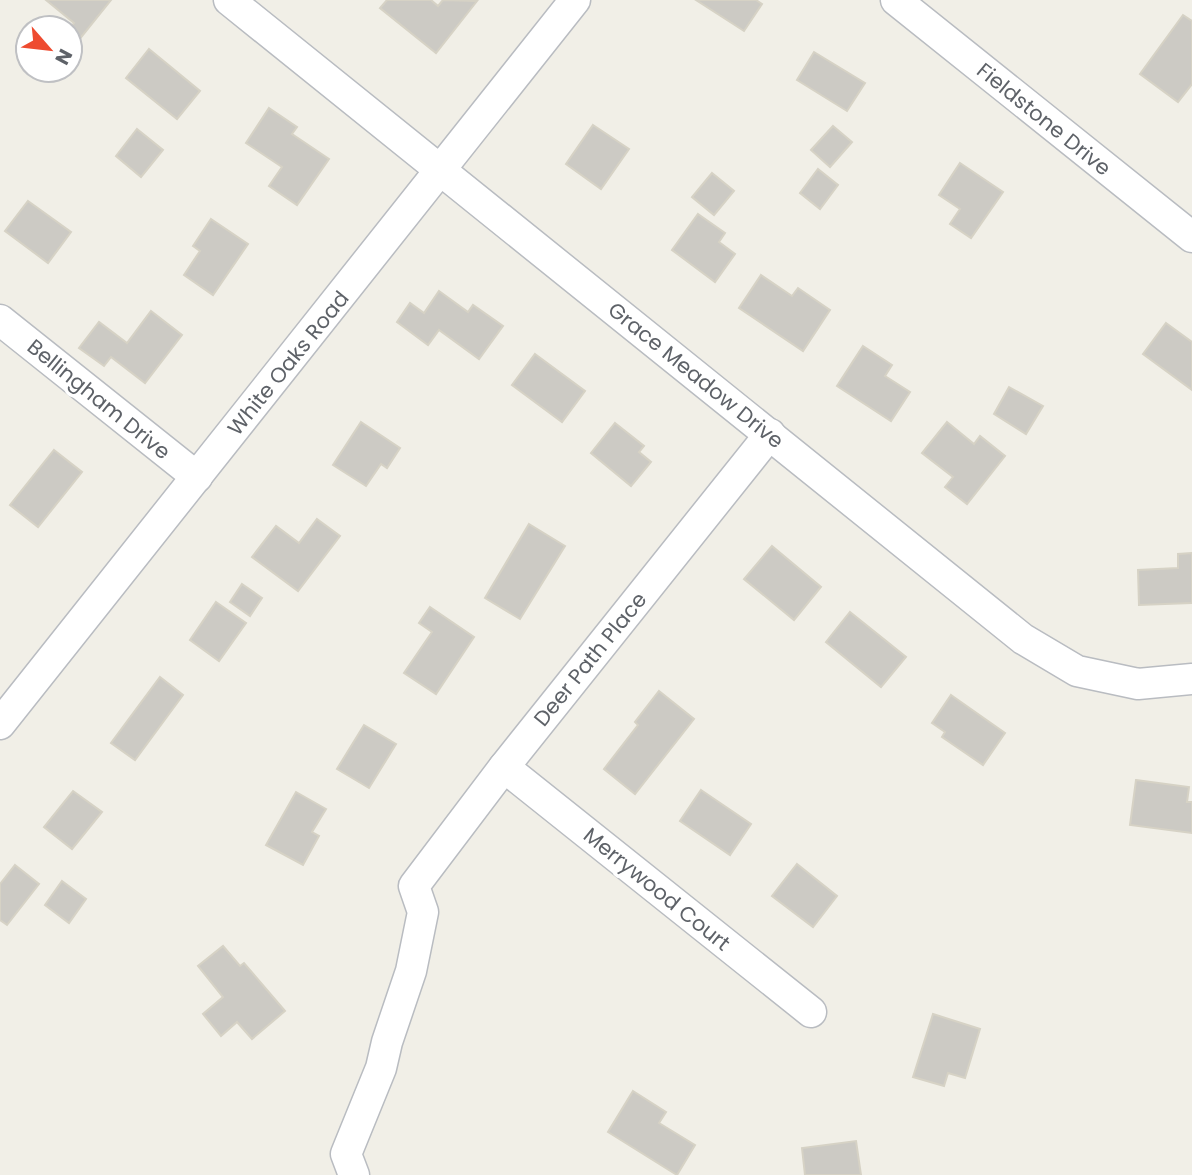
<svg xmlns="http://www.w3.org/2000/svg" width="1192" height="1175" font-family="Poppins,sans-serif">
  <rect width="100%" height="100%" fill="#f1efe7"/>
  <g fill="#cccac4" stroke="#d6d2c5" stroke-width="2">
    <path d="M 46,0 L 111,0 L 78,41 L 70,35 L 70,28 L 74,23 Z"/>
    <path d="M 387,0 L 431,0 L 438,6 L 443,0 L 477,1 L 436,53 L 380,8 Z"/>
    <path d="M 696,0 L 756,0 L 762,4 L 744,31 Z"/>
    <path d="M 1183,15 L 1192,21 L 1192,84 L 1178,102 L 1140,74 Z"/>
    <path d="M 149,49 L 200,91 L 177,119 L 126,78 Z"/>
    <path d="M 814,52 L 865,83 L 847,111 L 797,80 Z"/>
    <path d="M 269,108 L 297,127 L 292,134 L 329,159 L 297,205 L 269,186 L 282,167 L 246,143 Z"/>
    <path d="M 593,125 L 629,149 L 601,189 L 566,164 Z"/>
    <path d="M 833,126 L 852,142 L 830,167 L 811,150 Z"/>
    <path d="M 137,129 L 163,150 L 141,177 L 116,156 Z"/>
    <path d="M 960,163 L 1003,192 L 971,238 L 950,224 L 960,209 L 939,195 Z"/>
    <path d="M 818,169 L 838,185 L 820,209 L 800,193 Z"/>
    <path d="M 712,173 L 734,191 L 714,215 L 692,197 Z"/>
    <path d="M 28,201 L 71,232 L 48,263 L 5,231 Z"/>
    <path d="M 698,214 L 725,233 L 719,242 L 735,254 L 715,282 L 672,250 Z"/>
    <path d="M 211,219 L 248,244 L 213,295 L 184,275 L 200,251 L 193,246 Z"/>
    <path d="M 761,275 L 792,296 L 798,288 L 830,310 L 803,351 L 739,308 Z"/>
    <path d="M 439,291 L 468,312 L 473,305 L 503,326 L 479,359 L 439,330 L 428,345 L 397,322 L 410,303 L 424,313 Z"/>
    <path d="M 151,311 L 182,335 L 145,383 L 111,357 L 104,366 L 79,348 L 99,322 L 127,343 Z"/>
    <path d="M 1166,323 L 1192,342 L 1192,390 L 1143,354 Z"/>
    <path d="M 863,346 L 892,365 L 885,376 L 910,392 L 891,421 L 837,386 Z"/>
    <path d="M 535,354 L 585,391 L 562,422 L 512,385 Z"/>
    <path d="M 1009,387 L 1043,406 L 1026,434 L 994,414 Z"/>
    <path d="M 361,422 L 400,448 L 387,468 L 381,464 L 366,486 L 333,465 Z"/>
    <path d="M 947,422 L 974,444 L 980,436 L 1005,456 L 967,504 L 945,487 L 953,477 L 922,453 Z"/>
    <path d="M 615,423 L 644,446 L 639,452 L 651,462 L 631,486 L 591,453 Z"/>
    <path d="M 54,450 L 82,472 L 38,527 L 10,505 Z"/>
    <path d="M 317,519 L 340,536 L 298,591 L 252,557 L 276,526 L 299,543 Z"/>
    <path d="M 529,524 L 565,546 L 520,619 L 485,598 Z"/>
    <path d="M 772,546 L 821,587 L 794,620 L 744,579 Z"/>
    <path d="M 1192,553 L 1192,603 L 1139,605 L 1138,570 L 1178,568 L 1178,554 Z"/>
    <path d="M 242,584 L 262,598 L 250,616 L 230,602 Z"/>
    <path d="M 216,602 L 246,623 L 219,661 L 190,640 Z"/>
    <path d="M 430,607 L 474,637 L 436,694 L 404,673 L 432,632 L 419,623 Z"/>
    <path d="M 850,612 L 906,657 L 881,687 L 826,642 Z"/>
    <path d="M 160,677 L 183,695 L 135,760 L 111,743 Z"/>
    <path d="M 659,691 L 694,719 L 635,794 L 604,769 L 638,725 L 635,722 Z"/>
    <path d="M 951,695 L 1005,733 L 983,765 L 942,737 L 945,732 L 932,723 Z"/>
    <path d="M 364,725 L 396,744 L 369,788 L 337,769 Z"/>
    <path d="M 1136,780 L 1189,787 L 1187,802 L 1192,802 L 1192,833 L 1130,825 Z"/>
    <path d="M 701,790 L 751,824 L 730,855 L 680,821 Z"/>
    <path d="M 73,791 L 102,812 L 72,849 L 44,827 Z"/>
    <path d="M 296,792 L 326,809 L 312,832 L 319,836 L 303,865 L 266,845 Z"/>
    <path d="M 797,864 L 837,896 L 813,927 L 772,896 Z"/>
    <path d="M 15,865 L 39,884 L 7,925 L 0,920 L 0,884 Z"/>
    <path d="M 62,881 L 86,899 L 69,923 L 45,905 Z"/>
    <path d="M 223,946 L 240,966 L 244,963 L 285,1011 L 252,1039 L 237,1022 L 221,1036 L 203,1014 L 223,997 L 198,966 Z"/>
    <path d="M 933,1014 L 980,1029 L 965,1078 L 948,1073 L 944,1086 L 913,1077 Z"/>
    <path d="M 633,1091 L 666,1112 L 659,1123 L 695,1145 L 677,1175 L 608,1132 Z"/>
    <path d="M 856,1141 L 861,1175 L 805,1175 L 802,1148 Z"/>
  </g>
  <g fill="none" stroke-linecap="round" stroke-linejoin="round">
    <defs>
      <g id="minor">
        <path d="M 229,0 L 1023,639 L 1077,671 L 1138,684 L 1192,679"/>
        <path d="M 896,0 L 1192,237"/>
        <path d="M 0,320 L 197,477"/>
        <path d="M 0,724 L 575,0"/>
        <path d="M 504,767 L 811,1012"/>
        <path d="M 354,1175 L 346,1154 L 381,1068 L 387,1042 L 411,971 L 423,912 L 414,886 L 504,767 L 770,434"/>
      </g>
    </defs>
    <use href="#minor" stroke="#b9bcc1" stroke-width="33"/>
    <use href="#minor" stroke="#fff" stroke-width="30"/>
  </g>
  <g text-anchor="middle" dominant-baseline="central" stroke-width="7" stroke-linejoin="round" paint-order="stroke">
    <g font-size="21" fill="#5e6268" stroke="#fff">
      <text transform="translate(1044 119) rotate(39)">Fieldstone Drive</text>
      <text transform="translate(288 363) rotate(-51)">White Oaks Road</text>
      <text transform="translate(696 375) rotate(39)">Grace Meadow Drive</text>
      <text transform="translate(99 399) rotate(39)">Bellingham Drive</text>
      <text transform="translate(590 659) rotate(-51)">Deer Path Place</text>
      <text transform="translate(657 889) rotate(39)">Merrywood Court</text>
    </g>
  </g>
  <g transform="translate(49 49) rotate(118)"><circle r="33" fill="#ffffff" stroke="#bfc0c3" stroke-width="2"/>
  <path d="M0-5L12 26L0 18L-12 26Z" fill="#ee4b30"/>
  <text y="-10" font-size="19" font-weight="bold" text-anchor="middle" fill="#5e6268">N</text>
  </g>
</svg>
